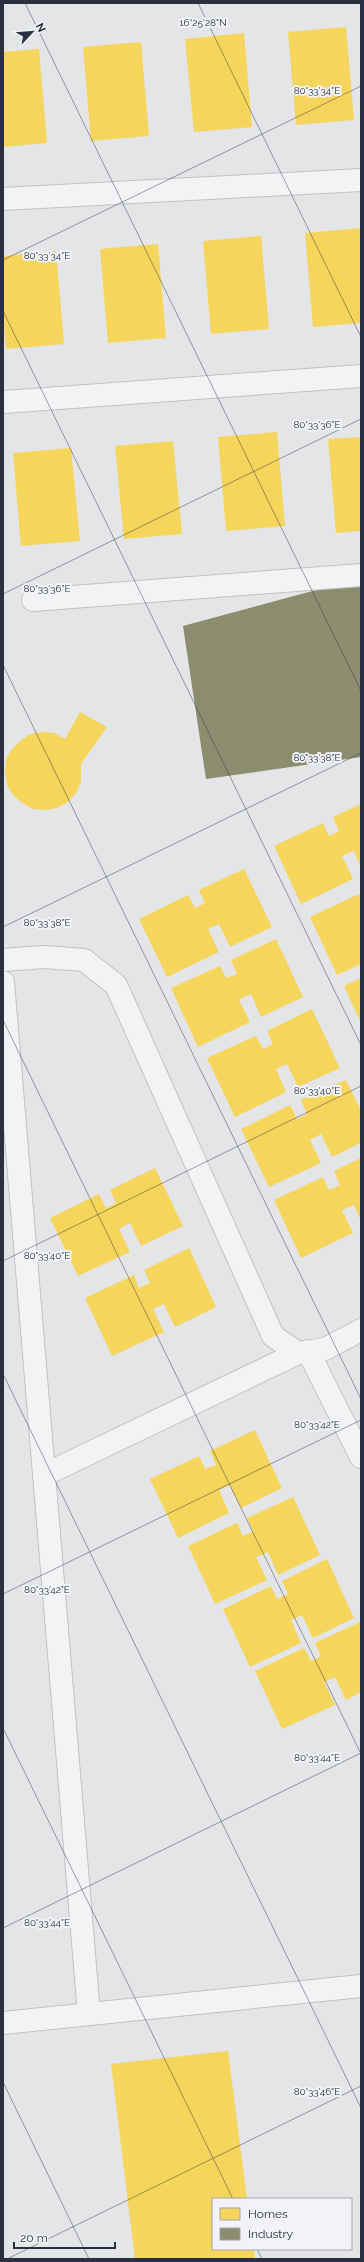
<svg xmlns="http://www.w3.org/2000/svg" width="364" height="2262" font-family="Raleway,sans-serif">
  <rect width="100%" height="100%" fill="#e3e5e7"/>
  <g fill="#f6d55c">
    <path d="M 346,27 L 354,120 L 296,125 L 288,32 Z"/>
    <path d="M 244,33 L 252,127 L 194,132 L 185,39 Z"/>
    <path d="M 141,42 L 149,136 L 91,141 L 83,47 Z"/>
    <path d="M 39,49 L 47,143 L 3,147 L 3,52 Z"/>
    <path d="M 361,228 L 361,323 L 313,327 L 305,233 Z"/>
    <path d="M 261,236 L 269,329 L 211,334 L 203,241 Z"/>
    <path d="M 158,244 L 166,338 L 108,343 L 100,249 Z"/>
    <path d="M 56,251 L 64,344 L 6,349 L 3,315 L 3,256 Z"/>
    <path d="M 277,432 L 285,526 L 226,531 L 218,437 Z"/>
    <path d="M 361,437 L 361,531 L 336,533 L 328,439 Z"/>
    <path d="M 173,441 L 182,534 L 124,539 L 115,446 Z"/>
    <path d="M 71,448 L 80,541 L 21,546 L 13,453 Z"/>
    <path d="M 80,712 L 107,727 L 81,764 L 81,782 L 76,793 L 68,802 L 57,808 L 46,810 L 33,809 L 22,803 L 13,795 L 7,785 L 5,772 L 6,760 L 11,750 L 20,741 L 30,734 L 42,732 L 54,733 L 65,739 Z"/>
    <path d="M 361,804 L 361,868 L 354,851 L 342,856 L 353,879 L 301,904 L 274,846 L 323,823 L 329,836 L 339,831 L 333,817 Z"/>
    <path d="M 244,869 L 272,927 L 230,947 L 219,924 L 208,929 L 219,952 L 167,977 L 139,919 L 188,895 L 195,908 L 205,903 L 199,890 Z"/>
    <path d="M 359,894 L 361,897 L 361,964 L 337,975 L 310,917 Z"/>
    <path d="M 276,939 L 303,997 L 261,1017 L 251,994 L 239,1000 L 250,1022 L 198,1047 L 171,988 L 220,966 L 226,978 L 237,974 L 231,960 Z"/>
    <path d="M 361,978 L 361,1023 L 344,986 Z"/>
    <path d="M 312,1009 L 340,1068 L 298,1087 L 287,1064 L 276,1069 L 286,1092 L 235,1117 L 207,1058 L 256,1036 L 263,1049 L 273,1044 L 267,1031 Z"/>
    <path d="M 346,1080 L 361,1111 L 361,1143 L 332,1157 L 321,1134 L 310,1140 L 321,1163 L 269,1187 L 241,1129 L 290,1105 L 297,1119 L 307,1114 L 301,1100 Z"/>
    <path d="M 361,1158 L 361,1221 L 354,1205 L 342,1210 L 353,1233 L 301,1258 L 274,1200 L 323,1177 L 329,1190 L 340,1185 L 334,1171 Z"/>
    <path d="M 155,1168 L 183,1226 L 141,1246 L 130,1223 L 119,1229 L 130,1252 L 78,1276 L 50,1218 L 99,1194 L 106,1208 L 116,1203 L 110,1190 Z"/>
    <path d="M 189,1248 L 216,1307 L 175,1327 L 164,1304 L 153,1309 L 164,1332 L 112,1356 L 85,1298 L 134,1275 L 139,1288 L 150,1283 L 144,1270 Z"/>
    <path d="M 255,1430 L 282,1488 L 241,1508 L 230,1485 L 219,1490 L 229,1513 L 178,1538 L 150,1479 L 199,1456 L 205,1469 L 216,1465 L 210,1451 Z"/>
    <path d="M 293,1497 L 320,1555 L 278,1575 L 268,1552 L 256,1557 L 267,1580 L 215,1604 L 188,1546 L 237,1523 L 243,1536 L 253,1531 L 247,1518 Z"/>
    <path d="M 327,1559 L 354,1618 L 313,1638 L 302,1615 L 291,1620 L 301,1643 L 250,1667 L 223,1609 L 271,1586 L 277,1599 L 288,1594 L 282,1581 Z"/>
    <path d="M 360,1622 L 361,1692 L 346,1700 L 335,1677 L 324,1682 L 335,1705 L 282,1729 L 255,1671 L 304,1648 L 311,1661 L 321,1656 L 315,1643 Z"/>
    <path d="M 228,2051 L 247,2199 L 213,2199 L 213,2249 L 254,2249 L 255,2259 L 135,2259 L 111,2064 Z"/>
  </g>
  <path fill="#8c8c6e" d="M 361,578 L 361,757 L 206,779 L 183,626 Z"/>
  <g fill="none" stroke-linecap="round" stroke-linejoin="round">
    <defs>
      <g id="minor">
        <path d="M 3,199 L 361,180"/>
        <path d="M 4,402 L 361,376"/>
        <path d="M 33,600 L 361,575"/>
        <path d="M 3,960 L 44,957 L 84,960 L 116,985 L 273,1336 L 298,1353 L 325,1349 L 361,1330"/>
        <path d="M 3,982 L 89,2014"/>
        <path d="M 308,1351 L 361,1457"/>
        <path d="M 44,1475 L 298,1353"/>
        <path d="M 3,2023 L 361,1986"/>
      </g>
    </defs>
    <use href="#minor" stroke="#c0c2c5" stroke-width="24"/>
    <use href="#minor" stroke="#f2f3f5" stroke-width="22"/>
  </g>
  <path fill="none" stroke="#2a3041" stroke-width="1" stroke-opacity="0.45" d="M 25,3 L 361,691M 198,3 L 361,337M 3,260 L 361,86M 3,311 L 361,1045M 3,594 L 361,419M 3,665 L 361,1399M 3,927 L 361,753M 3,1020 L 361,1754M 3,1261 L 361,1086M 3,1374 L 361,2108M 3,1594 L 361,1420M 3,1728 L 233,2199M 3,1928 L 361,1753M 3,2082 L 89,2259M 257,2249 L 262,2259M 7,2259 L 361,2086"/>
  <g font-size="10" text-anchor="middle" fill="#2a3041" stroke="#f1f3f7" stroke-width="4" stroke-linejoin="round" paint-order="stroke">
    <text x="203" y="26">16°25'28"N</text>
    <text x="317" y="94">80°33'34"E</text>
    <text x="47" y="259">80°33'34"E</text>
    <text x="317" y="428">80°33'36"E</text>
    <text x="47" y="592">80°33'36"E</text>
    <text x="317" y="761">80°33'38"E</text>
    <text x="47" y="926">80°33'38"E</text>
    <text x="317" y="1094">80°33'40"E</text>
    <text x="47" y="1259">80°33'40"E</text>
    <text x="317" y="1428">80°33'42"E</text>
    <text x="47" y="1593">80°33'42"E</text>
    <text x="317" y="1761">80°33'44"E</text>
    <text x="47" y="1926">80°33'44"E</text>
    <text x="317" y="2095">80°33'46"E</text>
  </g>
  <rect width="364" height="2262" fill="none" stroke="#2a3041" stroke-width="8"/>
  <rect x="212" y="2198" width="140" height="52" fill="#f1f3f7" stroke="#a1a5ae"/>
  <rect x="220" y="2208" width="20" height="12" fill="#f6d55c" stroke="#a1a5ae"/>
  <text x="248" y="2218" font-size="12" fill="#2a3041">Homes</text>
  <rect x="220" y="2228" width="20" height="12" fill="#8c8c6e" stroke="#a1a5ae"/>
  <text x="248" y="2238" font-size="12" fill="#2a3041">Industry</text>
  <g transform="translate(32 32) rotate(64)" stroke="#f1f3f7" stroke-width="3" paint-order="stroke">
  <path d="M0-3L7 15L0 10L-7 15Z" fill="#2a3041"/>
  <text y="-6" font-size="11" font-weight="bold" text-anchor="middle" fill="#2a3041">N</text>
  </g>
  <path d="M14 2242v6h101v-6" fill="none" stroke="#2a3041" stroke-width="2"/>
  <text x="20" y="2242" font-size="12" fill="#2a3041" stroke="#f1f3f7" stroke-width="3" paint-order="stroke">20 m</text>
</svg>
